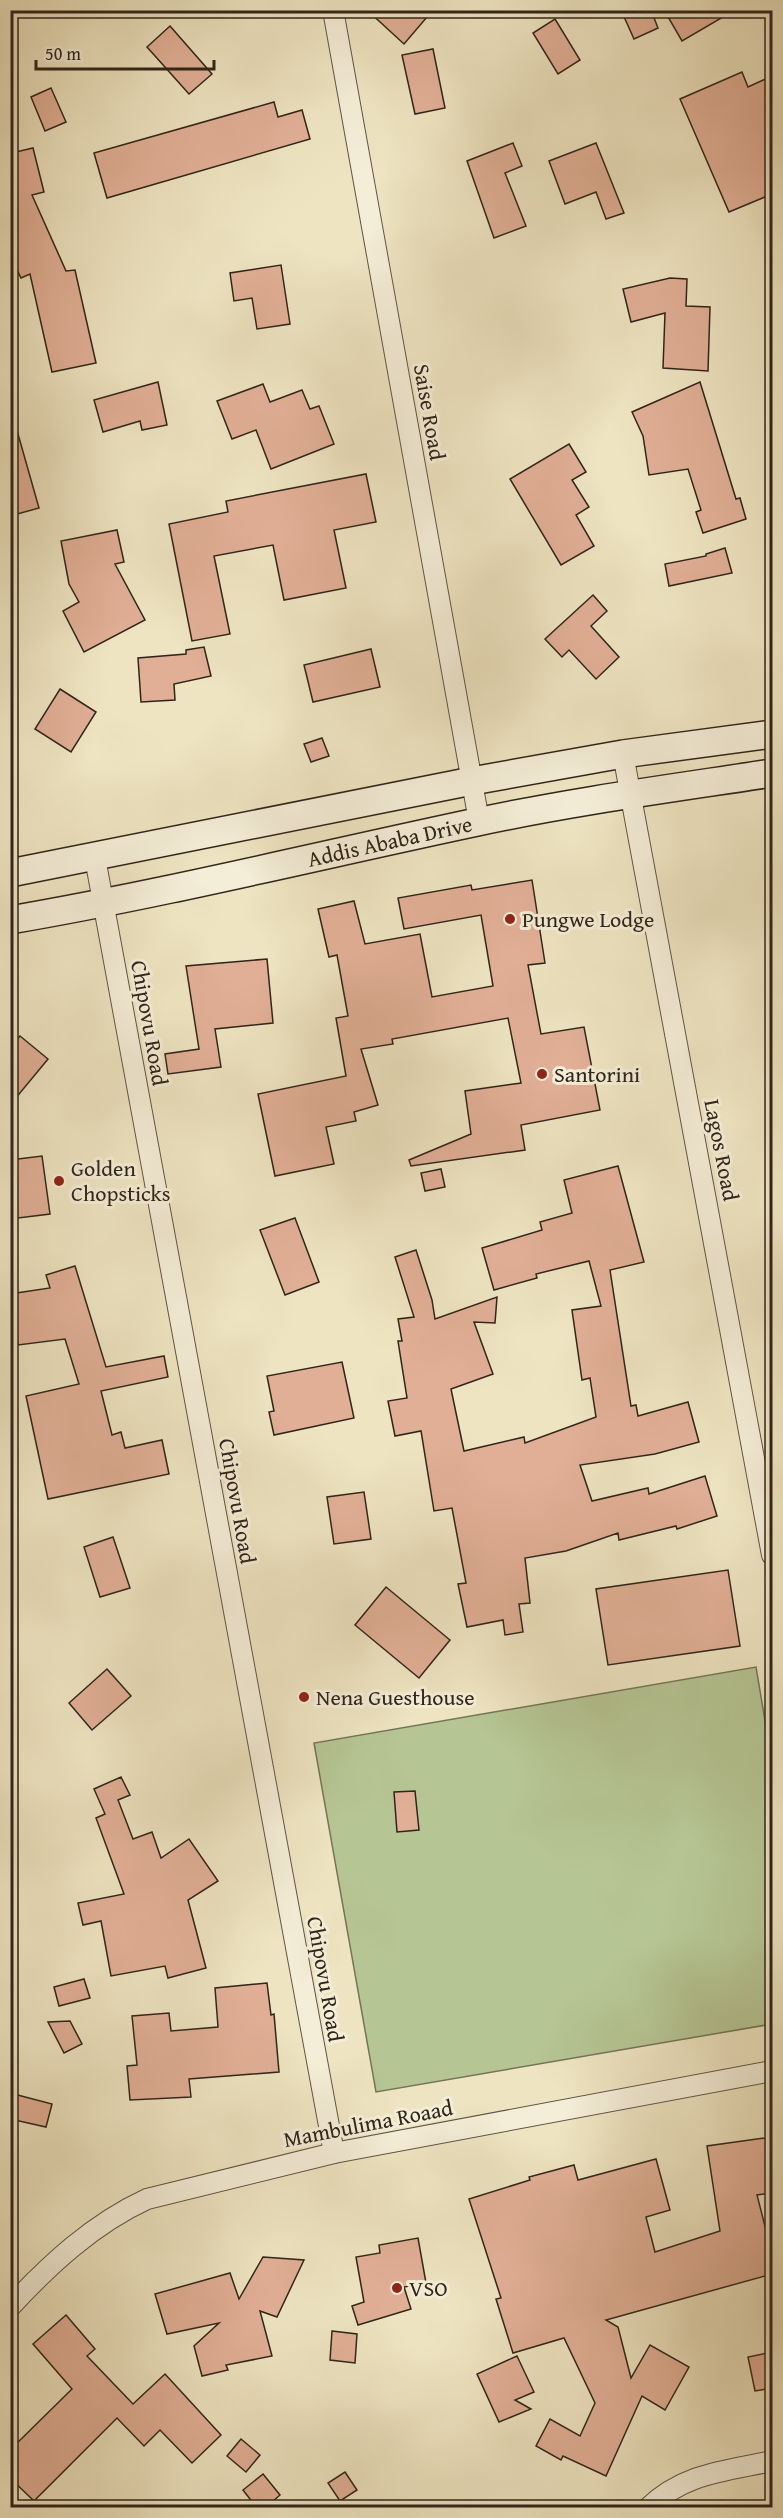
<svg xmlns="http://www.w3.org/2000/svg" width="783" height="2518" font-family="'Gentium Book Plus',serif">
  <rect width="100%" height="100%" fill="#eee4c1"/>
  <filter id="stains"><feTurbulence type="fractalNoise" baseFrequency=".00333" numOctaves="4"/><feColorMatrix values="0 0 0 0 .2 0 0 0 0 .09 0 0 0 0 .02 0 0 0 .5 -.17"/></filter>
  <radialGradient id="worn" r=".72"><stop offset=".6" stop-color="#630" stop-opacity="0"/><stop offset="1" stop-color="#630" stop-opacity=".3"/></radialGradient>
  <path fill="#b6c594" stroke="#737556" stroke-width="1.5" d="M 756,1667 L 772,1762 L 772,2024 L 376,2092 L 314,1743 Z"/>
  <g fill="#e1af96" stroke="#302519" stroke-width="1.5">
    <path d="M 367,10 L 433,10 L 404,44 Z"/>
    <path d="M 621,10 L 651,10 L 658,28 L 634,39 Z"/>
    <path d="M 664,10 L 735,10 L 682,41 Z"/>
    <path d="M 555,19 L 580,60 L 558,74 L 533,33 Z"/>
    <path d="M 170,26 L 212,74 L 189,94 L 147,47 Z"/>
    <path d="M 433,49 L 445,108 L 415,114 L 402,55 Z"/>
    <path d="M 742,72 L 748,87 L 772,76 L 772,127 L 766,129 L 772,143 L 772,194 L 729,212 L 680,99 Z"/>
    <path d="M 51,88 L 66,122 L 45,131 L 31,97 Z"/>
    <path d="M 274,102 L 278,117 L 302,110 L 310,139 L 107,198 L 94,153 Z"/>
    <path d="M 513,143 L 522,166 L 505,173 L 526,226 L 494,238 L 467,161 Z"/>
    <path d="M 596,143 L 624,213 L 606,219 L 596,192 L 565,204 L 549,161 Z"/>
    <path d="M 33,148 L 44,192 L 32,195 L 66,271 L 75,270 L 96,363 L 52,372 L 30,274 L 21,278 L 10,255 L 10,149 L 12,153 Z"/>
    <path d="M 281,265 L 290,324 L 257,329 L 252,298 L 234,301 L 230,273 Z"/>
    <path d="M 670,278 L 687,279 L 686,306 L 710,307 L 708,371 L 663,368 L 665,313 L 631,322 L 623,289 Z"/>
    <path d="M 158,382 L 167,425 L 142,430 L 140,421 L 103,432 L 94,400 Z"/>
    <path d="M 700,382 L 736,499 L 740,498 L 746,519 L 703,533 L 696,512 L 701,510 L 688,469 L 649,475 L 643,436 L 632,412 Z"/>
    <path d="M 263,384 L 270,402 L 302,390 L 310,409 L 319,406 L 334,444 L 271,469 L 256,430 L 232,439 L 217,401 Z"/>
    <path d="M 16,427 L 39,508 L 10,516 L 10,428 Z"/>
    <path d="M 569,444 L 586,472 L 572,480 L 589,507 L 576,515 L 594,546 L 561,565 L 510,479 Z"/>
    <path d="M 366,474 L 376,522 L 334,530 L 346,588 L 284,600 L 273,545 L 214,556 L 230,634 L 192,641 L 169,524 L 228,512 L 226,501 Z"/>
    <path d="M 117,530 L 124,562 L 115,564 L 145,620 L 84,652 L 63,611 L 79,602 L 69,584 L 61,541 Z"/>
    <path d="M 725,548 L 732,573 L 669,586 L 665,564 L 706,556 L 706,554 Z"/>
    <path d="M 593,595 L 607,611 L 591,626 L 619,657 L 596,679 L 569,650 L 562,657 L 545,639 Z"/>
    <path d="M 204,647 L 211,676 L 174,684 L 175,700 L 141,702 L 138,658 L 186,654 L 186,650 Z"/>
    <path d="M 371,649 L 380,687 L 313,702 L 304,665 Z"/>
    <path d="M 60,689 L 96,712 L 71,752 L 35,729 Z"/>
    <path d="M 322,738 L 329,756 L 311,762 L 304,744 Z"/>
    <path d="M 532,880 L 545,963 L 528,965 L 541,1034 L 584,1027 L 600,1110 L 521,1125 L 525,1150 L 411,1166 L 409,1160 L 471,1134 L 465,1091 L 521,1083 L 508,1018 L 392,1039 L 393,1044 L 361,1049 L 378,1105 L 354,1112 L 356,1121 L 326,1127 L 334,1164 L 275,1176 L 258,1094 L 346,1076 L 336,1018 L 348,1016 L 337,955 L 329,957 L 318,909 L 354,901 L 365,944 L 420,934 L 432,997 L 493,986 L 481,915 L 404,929 L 398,898 L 471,885 L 472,890 Z"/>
    <path d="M 267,959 L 273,1023 L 215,1029 L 221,1067 L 168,1074 L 165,1054 L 199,1049 L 186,966 Z"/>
    <path d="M 20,1036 L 48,1059 L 10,1105 L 10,1047 Z"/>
    <path d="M 42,1156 L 50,1214 L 10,1219 L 10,1160 Z"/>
    <path d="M 618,1166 L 644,1262 L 610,1270 L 631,1406 L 636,1405 L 638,1416 L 688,1402 L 699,1442 L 655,1454 L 580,1465 L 592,1501 L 648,1488 L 649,1494 L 705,1476 L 717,1516 L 677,1529 L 676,1526 L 619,1540 L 618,1533 L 566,1551 L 525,1558 L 530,1603 L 519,1604 L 523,1632 L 505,1635 L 503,1620 L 467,1627 L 458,1584 L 466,1583 L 452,1508 L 434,1511 L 421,1431 L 395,1436 L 388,1401 L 407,1398 L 398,1341 L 402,1341 L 398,1319 L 414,1317 L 395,1257 L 416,1250 L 432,1300 L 435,1319 L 497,1297 L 495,1323 L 474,1322 L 493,1374 L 451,1389 L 464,1451 L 524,1437 L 525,1443 L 596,1417 L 590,1378 L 582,1380 L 572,1310 L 601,1306 L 589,1261 L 536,1274 L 537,1278 L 494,1290 L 482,1248 L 542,1230 L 540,1222 L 572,1213 L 564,1180 Z"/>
    <path d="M 441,1169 L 445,1187 L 425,1191 L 421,1173 Z"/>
    <path d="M 295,1218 L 319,1282 L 285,1295 L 260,1230 Z"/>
    <path d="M 75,1266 L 106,1367 L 164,1356 L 168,1377 L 101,1391 L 112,1435 L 121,1432 L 125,1448 L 162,1440 L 169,1474 L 48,1499 L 26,1396 L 79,1384 L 65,1339 L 18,1345 L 10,1294 L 50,1288 L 46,1275 Z"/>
    <path d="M 342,1362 L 354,1418 L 274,1435 L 269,1412 L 274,1411 L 267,1376 Z"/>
    <path d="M 364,1492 L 371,1539 L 334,1544 L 327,1497 Z"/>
    <path d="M 113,1537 L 130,1588 L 100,1597 L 84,1547 Z"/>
    <path d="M 728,1570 L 740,1646 L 608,1665 L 596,1589 Z"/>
    <path d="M 386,1587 L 450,1640 L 419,1678 L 355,1625 Z"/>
    <path d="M 107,1669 L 131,1696 L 92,1730 L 69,1703 Z"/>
    <path d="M 121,1777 L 130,1795 L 118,1800 L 133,1839 L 152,1832 L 161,1858 L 189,1839 L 218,1881 L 188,1900 L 206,1968 L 168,1978 L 165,1966 L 111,1976 L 101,1921 L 83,1925 L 78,1903 L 124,1894 L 96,1818 L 105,1814 L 94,1789 Z"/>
    <path d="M 415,1791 L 419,1830 L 397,1832 L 394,1792 Z"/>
    <path d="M 84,1979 L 90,1998 L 59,2006 L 54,1987 Z"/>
    <path d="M 267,1983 L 271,2015 L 274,2014 L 279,2072 L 189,2079 L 191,2097 L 130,2100 L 127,2066 L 137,2065 L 132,2016 L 169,2013 L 171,2031 L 218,2027 L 215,1988 Z"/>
    <path d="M 70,2021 L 82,2044 L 64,2053 L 48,2022 Z"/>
    <path d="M 10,2093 L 52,2104 L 46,2127 L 10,2119 Z"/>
    <path d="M 772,2137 L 772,2193 L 757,2195 L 772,2254 L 772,2274 L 606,2320 L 618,2327 L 631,2378 L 650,2345 L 689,2367 L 665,2410 L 642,2396 L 606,2476 L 563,2456 L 561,2460 L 536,2446 L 550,2419 L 580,2436 L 595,2403 L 564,2338 L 513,2353 L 496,2299 L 501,2298 L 469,2199 L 530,2180 L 529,2177 L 574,2165 L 578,2180 L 656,2159 L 670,2210 L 646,2217 L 655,2252 L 720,2231 L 707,2146 Z"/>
    <path d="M 418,2238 L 426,2283 L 404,2287 L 411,2309 L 358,2325 L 352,2306 L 364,2302 L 356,2257 L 380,2253 L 379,2245 Z"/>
    <path d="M 263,2257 L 304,2260 L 277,2317 L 260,2311 L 272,2356 L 226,2365 L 228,2370 L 202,2376 L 194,2346 L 219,2323 L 167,2334 L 155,2294 L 230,2273 L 239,2299 Z"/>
    <path d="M 66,2315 L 95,2349 L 87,2356 L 133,2404 L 165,2374 L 221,2435 L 192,2463 L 160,2430 L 144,2446 L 117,2418 L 34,2501 L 10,2478 L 10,2450 L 72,2389 L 33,2344 Z"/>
    <path d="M 332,2331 L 357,2334 L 355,2363 L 330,2360 Z"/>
    <path d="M 772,2352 L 772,2388 L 755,2391 L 748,2357 Z"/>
    <path d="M 517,2356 L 534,2392 L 515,2400 L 531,2409 L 499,2422 L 477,2374 Z"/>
    <path d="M 241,2439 L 260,2455 L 246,2472 L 227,2456 Z"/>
    <path d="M 345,2472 L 357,2490 L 340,2501 L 328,2483 Z"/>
    <path d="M 263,2474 L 280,2495 L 265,2508 L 257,2508 L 243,2490 Z"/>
  </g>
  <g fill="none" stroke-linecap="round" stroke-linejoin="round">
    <defs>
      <g id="minor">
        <path d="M 333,10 L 479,821"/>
        <path d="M 623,754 L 772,1555"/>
        <path d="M 95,858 L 334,2153"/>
        <path d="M 10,2307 C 50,2264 93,2224 147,2199 L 334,2153 L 772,2071"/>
        <path d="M 648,2508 C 684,2473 726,2471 772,2461"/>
      </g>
      <g id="secondary">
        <path d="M 10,873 L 472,781 L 623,754 L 772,734"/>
        <path id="s1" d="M 10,920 C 167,893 321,855 477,822 C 575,801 674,788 772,773"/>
      </g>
    </defs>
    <use href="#minor" stroke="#605543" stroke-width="22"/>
    <use href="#secondary" stroke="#302519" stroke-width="30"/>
    <use href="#minor" stroke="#f4edd7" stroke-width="20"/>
    <use href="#secondary" stroke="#f4edd7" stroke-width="27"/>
  </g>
  <g fill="#8f2418" stroke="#f4edd7" stroke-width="2">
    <circle cx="510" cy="919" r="6"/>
    <circle cx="542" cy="1074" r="6"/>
    <circle cx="59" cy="1181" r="6"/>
    <circle cx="304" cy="1697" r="6"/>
    <circle cx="397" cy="2288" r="6"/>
  </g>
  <g text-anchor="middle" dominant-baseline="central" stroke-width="6" stroke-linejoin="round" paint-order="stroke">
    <g font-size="22" fill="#302519" stroke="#f4edd7">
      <text transform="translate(430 412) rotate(80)">Saise Road</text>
      <text stroke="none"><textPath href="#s1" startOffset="388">Addis Ababa Drive</textPath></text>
      <text transform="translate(150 1023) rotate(80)">Chipovu Road</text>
      <text transform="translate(722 1150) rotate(79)">Lagos Road</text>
      <text transform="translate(238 1501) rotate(80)">Chipovu Road</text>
      <text transform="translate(326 1979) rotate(80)">Chipovu Road</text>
      <text transform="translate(368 2123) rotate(-11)">Mambulima Roaad</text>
    </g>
    <g font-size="22" fill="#302519" stroke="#f4edd7" text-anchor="start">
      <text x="522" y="919">Pungwe Lodge</text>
      <text x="554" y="1074">Santorini</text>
      <text x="71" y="1168">Golden<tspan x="71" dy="25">Chopsticks</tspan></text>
      <text x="316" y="1697">Nena Guesthouse</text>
      <text x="409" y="2288">VSO</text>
    </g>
  </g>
  <rect width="783" height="2518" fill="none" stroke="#eee4c1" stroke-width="36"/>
  <rect x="12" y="12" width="759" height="2494" fill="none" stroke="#302519" stroke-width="3"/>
  <rect x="18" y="18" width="747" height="2482" fill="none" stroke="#302519" stroke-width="1.5"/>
  <path d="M36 60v9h178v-9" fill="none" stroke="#302519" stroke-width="3"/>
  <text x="45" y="60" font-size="18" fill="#302519" stroke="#f4edd7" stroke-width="4.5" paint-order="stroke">50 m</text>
  <rect width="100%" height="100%" filter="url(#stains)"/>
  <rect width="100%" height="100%" fill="url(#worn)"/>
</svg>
